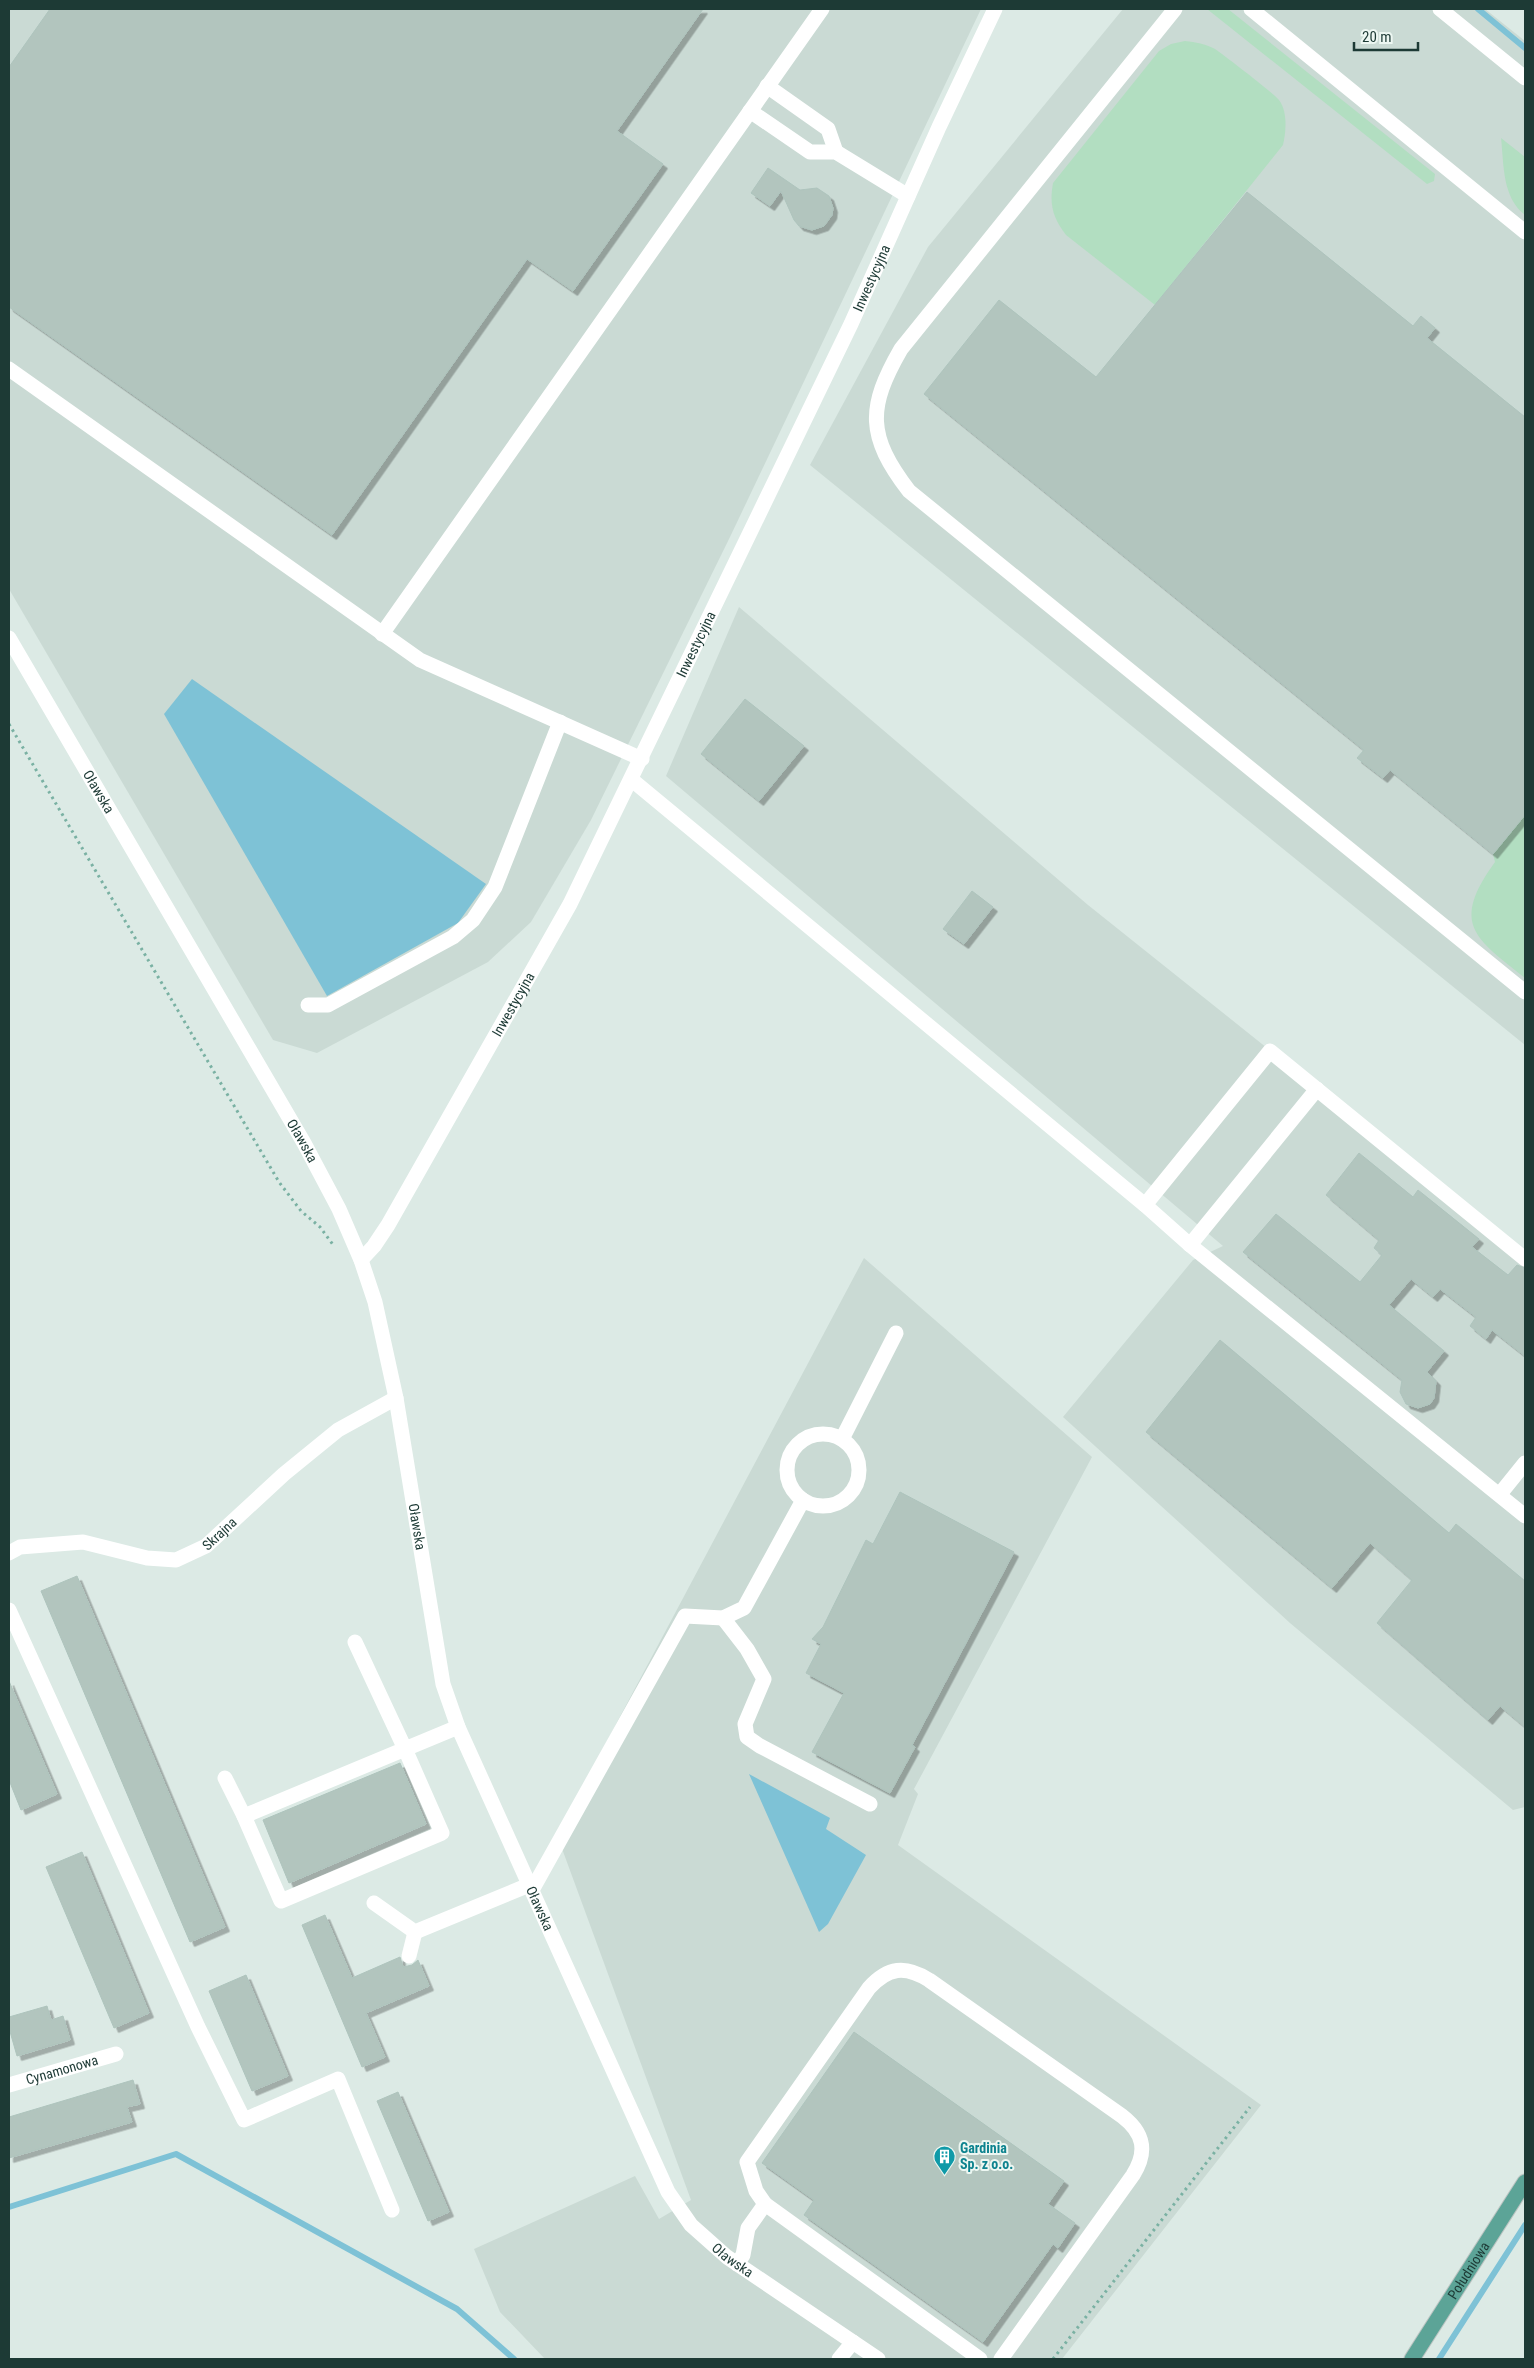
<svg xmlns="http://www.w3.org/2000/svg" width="1534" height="2368" font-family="'Roboto Condensed',sans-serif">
  <defs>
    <filter id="shadow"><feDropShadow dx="4.5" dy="4.5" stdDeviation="0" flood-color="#0004"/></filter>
  </defs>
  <rect width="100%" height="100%" fill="#dceae5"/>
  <g fill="#cadad4">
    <path d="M 9,9 L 981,9 L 730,537 L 591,820 L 531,922 L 488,962 L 317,1053 L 273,1040 L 9,589 Z"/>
    <path d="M 1123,9 L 1485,9 L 1525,41 L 1525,1045 L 810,465 L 928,247 Z"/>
    <path d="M 739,607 L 1088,905 L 1525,1254 L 1525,1807 L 1513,1810 L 1290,1623 L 1063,1417 L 1193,1260 L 1223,1246 L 666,776 Z"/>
    <path d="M 864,1258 L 1092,1457 L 914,1789 L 918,1794 L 898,1845 L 1261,2105 L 1062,2359 L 545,2359 L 500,2312 L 474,2249 L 635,2176 L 659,2219 L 691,2200 L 557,1835 Z"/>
  </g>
  <g fill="#b2dec1">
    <path d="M 1207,9 L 1228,9 L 1435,174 L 1434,181 L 1427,184 Z"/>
    <path d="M 1185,41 C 1196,42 1205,44 1215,49 C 1225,56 1272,92 1279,100 C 1288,112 1286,132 1283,145 L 1155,305 L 1066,235 C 1053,218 1049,205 1053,183 L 1159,51 L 1171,44 Z"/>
    <path d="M 1501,138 L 1525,157 L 1525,215 C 1502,197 1504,165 1501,138 Z"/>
    <path d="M 1525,815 L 1525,978 C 1475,938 1450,924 1495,862 L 1493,854 Z"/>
  </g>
  <g fill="#7ec2d6">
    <path d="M 192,679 L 486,884 L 458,923 L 327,996 L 164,714 Z"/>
    <path d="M 749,1774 L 830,1818 L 826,1829 L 866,1855 L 828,1924 L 819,1932 Z"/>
  </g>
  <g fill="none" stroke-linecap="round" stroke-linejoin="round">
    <g stroke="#7ec2d6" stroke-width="6">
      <path d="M 1478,9 L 1525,48"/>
      <path d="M 9,2207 L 176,2154 L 457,2309 L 514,2359"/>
      <path d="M 1439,2359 L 1525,2225"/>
    </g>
  </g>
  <g fill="#b2c5be" stroke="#aec4bd" filter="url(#shadow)">
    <path d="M 50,9 L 703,9 L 617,131 L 663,164 L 573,291 L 527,259 L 332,535 L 9,307 L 9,67 Z"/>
    <path d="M 768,168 L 800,190 L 817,188 L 829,196 L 833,208 L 832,215 L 824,226 L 812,230 L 799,226 L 794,220 L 781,191 L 770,206 L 751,193 Z"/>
    <path d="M 1247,192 L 1413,326 L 1421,316 L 1435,328 L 1427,338 L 1525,417 L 1525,815 L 1493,854 L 1390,770 L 1383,778 L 1357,758 L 1364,750 L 924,394 L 999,300 L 1096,377 Z"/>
    <path d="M 745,699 L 804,746 L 759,801 L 701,754 Z"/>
    <path d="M 972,891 L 993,907 L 964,944 L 943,929 Z"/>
    <path d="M 1359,1153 L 1413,1197 L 1418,1190 L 1479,1239 L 1472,1247 L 1508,1275 L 1517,1265 L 1525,1268 L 1525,1356 L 1492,1330 L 1486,1339 L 1470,1326 L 1476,1317 L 1440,1289 L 1433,1297 L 1411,1279 L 1389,1305 L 1444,1351 L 1427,1372 L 1436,1381 L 1434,1398 L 1430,1404 L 1418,1408 L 1406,1404 L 1400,1392 L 1402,1380 L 1243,1252 L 1276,1214 L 1360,1282 L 1382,1255 L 1374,1248 L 1379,1240 L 1326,1195 Z"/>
    <path d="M 1220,1340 L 1449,1533 L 1456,1524 L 1525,1581 L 1525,1727 L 1500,1706 L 1488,1720 L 1377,1623 L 1412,1580 L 1370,1543 L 1332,1588 L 1146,1432 Z"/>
    <path d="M 900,1492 L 1014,1552 L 912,1745 L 915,1747 L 890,1793 L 812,1752 L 844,1693 L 806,1673 L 821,1644 L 812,1639 L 823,1627 L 866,1540 L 873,1544 Z"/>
    <path d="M 77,1576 L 225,1927 L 190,1942 L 41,1591 Z"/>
    <path d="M 9,1681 L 57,1794 L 21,1810 L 9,1780 Z"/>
    <path d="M 400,1763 L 426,1824 L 289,1883 L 263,1820 Z"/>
    <path d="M 82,1852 L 149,2013 L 114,2028 L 46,1867 Z"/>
    <path d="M 325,1915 L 352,1978 L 400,1957 L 403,1967 L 412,1965 L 418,1960 L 429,1986 L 366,2013 L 385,2057 L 362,2067 L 302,1925 Z"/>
    <path d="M 246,1975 L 288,2076 L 252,2091 L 209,1991 Z"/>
    <path d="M 47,2006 L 51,2020 L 63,2016 L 70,2040 L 17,2056 L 9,2028 L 9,2017 Z"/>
    <path d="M 854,2032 L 1064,2181 L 1048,2204 L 1075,2223 L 1058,2248 L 1053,2244 L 983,2342 L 804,2215 L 814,2200 L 762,2163 Z"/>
    <path d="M 133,2080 L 140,2104 L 127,2107 L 132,2122 L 9,2158 L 9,2117 Z"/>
    <path d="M 398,2092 L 449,2212 L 428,2221 L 377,2101 Z"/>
  </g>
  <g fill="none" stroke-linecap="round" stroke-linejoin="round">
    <defs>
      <g id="major">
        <path id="s5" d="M 1412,2359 L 1525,2182"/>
      </g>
    </defs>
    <use href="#major" stroke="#bbc4c2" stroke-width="17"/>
    <g stroke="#7ab1a3" stroke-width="3" stroke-dasharray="2.5 4" stroke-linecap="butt">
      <path d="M 9,724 L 279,1182 L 301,1211 L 320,1227 L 334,1246"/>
      <path d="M 1053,2359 L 1250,2107"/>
    </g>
    <g stroke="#fff" stroke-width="15">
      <path d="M 1175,9 L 901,349 C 867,408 867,436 909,491 L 1525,992"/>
      <path d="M 1251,9 L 1525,232"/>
      <path d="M 1440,9 L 1525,78"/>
      <path d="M 767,86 L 828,129 L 836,152"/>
      <path d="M 750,111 L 810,152 L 836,152 L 908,196"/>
      <path d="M 9,369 L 420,660 L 642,759"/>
      <path d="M 382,634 L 822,9"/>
      <path id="s1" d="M 9,638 L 304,1143 L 339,1209 L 361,1260 L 375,1302 L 396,1398 L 443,1684 L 458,1727 L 668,2192 L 691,2225 L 727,2257 L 878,2359"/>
      <path d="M 632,780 L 1145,1205 L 1190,1245 L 1525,1516"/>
      <path d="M 308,1005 L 328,1005 L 453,937 L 473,920 L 495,887 L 560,722"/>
      <path d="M 1145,1205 L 1270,1051 L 1525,1259"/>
      <path d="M 1190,1245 L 1317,1089"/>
      <path id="s2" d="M 361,1260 L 374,1246 L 388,1225 L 570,904 L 851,324 L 939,127 L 995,9"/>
      <circle cx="823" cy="1470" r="36"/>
      <path d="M 842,1439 L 896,1333"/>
      <path d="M 1500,1494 L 1525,1463"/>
      <path id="s3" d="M 9,1553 L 20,1547 L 83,1542 L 147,1558 L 176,1560 L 206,1546 L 284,1474 L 338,1430 L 396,1398"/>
      <path d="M 9,1610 L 198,2027 L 244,2120 L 338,2079 L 392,2210"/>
      <path d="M 723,1618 L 747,1649 L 764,1679 L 745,1724 L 747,1737 L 760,1746 L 870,1804"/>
      <path d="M 355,1642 L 405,1749 L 442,1833 L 281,1901 L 244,1816 L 458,1727"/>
      <path d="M 225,1778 L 244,1816"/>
      <path d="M 532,1890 L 685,1616 L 723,1618 L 744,1608 L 803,1500"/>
      <path d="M 374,1903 L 415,1932 L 529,1885"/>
      <path d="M 409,1956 L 415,1932"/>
      <path id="s4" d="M 9,2085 L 116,2054"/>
      <path d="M 765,2204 L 756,2191 L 747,2162 L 869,1988 C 888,1967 905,1965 929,1980 L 1122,2116 C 1144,2133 1148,2151 1133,2175 L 1001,2359"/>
      <path d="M 737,2264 L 743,2255 L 748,2228 L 765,2204 L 980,2359"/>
      <path d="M 839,2359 L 853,2342"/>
    </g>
    <use href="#major" stroke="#5ca497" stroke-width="15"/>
  </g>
  <defs>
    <symbol id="building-pin" viewBox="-11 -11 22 30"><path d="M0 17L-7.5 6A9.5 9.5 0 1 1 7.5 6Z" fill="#0f9aa8" stroke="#edf7f2"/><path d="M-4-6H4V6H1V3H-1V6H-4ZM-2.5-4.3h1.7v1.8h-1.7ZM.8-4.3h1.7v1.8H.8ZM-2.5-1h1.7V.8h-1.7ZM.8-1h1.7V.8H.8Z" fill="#fff"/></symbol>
  </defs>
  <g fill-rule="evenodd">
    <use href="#building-pin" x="932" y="2144" width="25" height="34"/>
  </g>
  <g text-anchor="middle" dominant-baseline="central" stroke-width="4" stroke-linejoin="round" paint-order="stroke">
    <g font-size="14" fill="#1d3a35" stroke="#edf7f2">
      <text stroke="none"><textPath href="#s2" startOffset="1108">Inwestycyjna</textPath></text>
      <text stroke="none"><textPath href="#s2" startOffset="702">Inwestycyjna</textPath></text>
      <text stroke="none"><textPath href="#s1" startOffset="178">Oławska</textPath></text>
      <text stroke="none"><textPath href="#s2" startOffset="298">Inwestycyjna</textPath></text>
      <text stroke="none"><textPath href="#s1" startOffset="582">Oławska</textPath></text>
      <text stroke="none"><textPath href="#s1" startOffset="988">Oławska</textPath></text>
      <text stroke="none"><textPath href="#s3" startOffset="222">Skrajna</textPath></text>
      <text stroke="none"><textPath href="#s1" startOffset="1392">Oławska</textPath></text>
      <text stroke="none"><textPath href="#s4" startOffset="55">Cynamonowa</textPath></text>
      <text stroke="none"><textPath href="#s1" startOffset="1798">Oławska</textPath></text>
      <text stroke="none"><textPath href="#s5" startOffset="105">Południowa</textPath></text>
    </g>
    <g font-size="14" font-weight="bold" fill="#0d838f" stroke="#edf7f2" text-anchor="start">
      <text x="960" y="2148">Gardinia<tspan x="960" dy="16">Sp. z o.o.</tspan></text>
    </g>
  </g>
  <rect width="1534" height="2368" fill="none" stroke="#1d3a35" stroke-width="20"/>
  <path d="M1354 42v8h64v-8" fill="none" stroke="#1d3a35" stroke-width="2.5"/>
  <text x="1362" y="42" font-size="15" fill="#1d3a35" stroke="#edf7f2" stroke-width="4" paint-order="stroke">20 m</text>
</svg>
